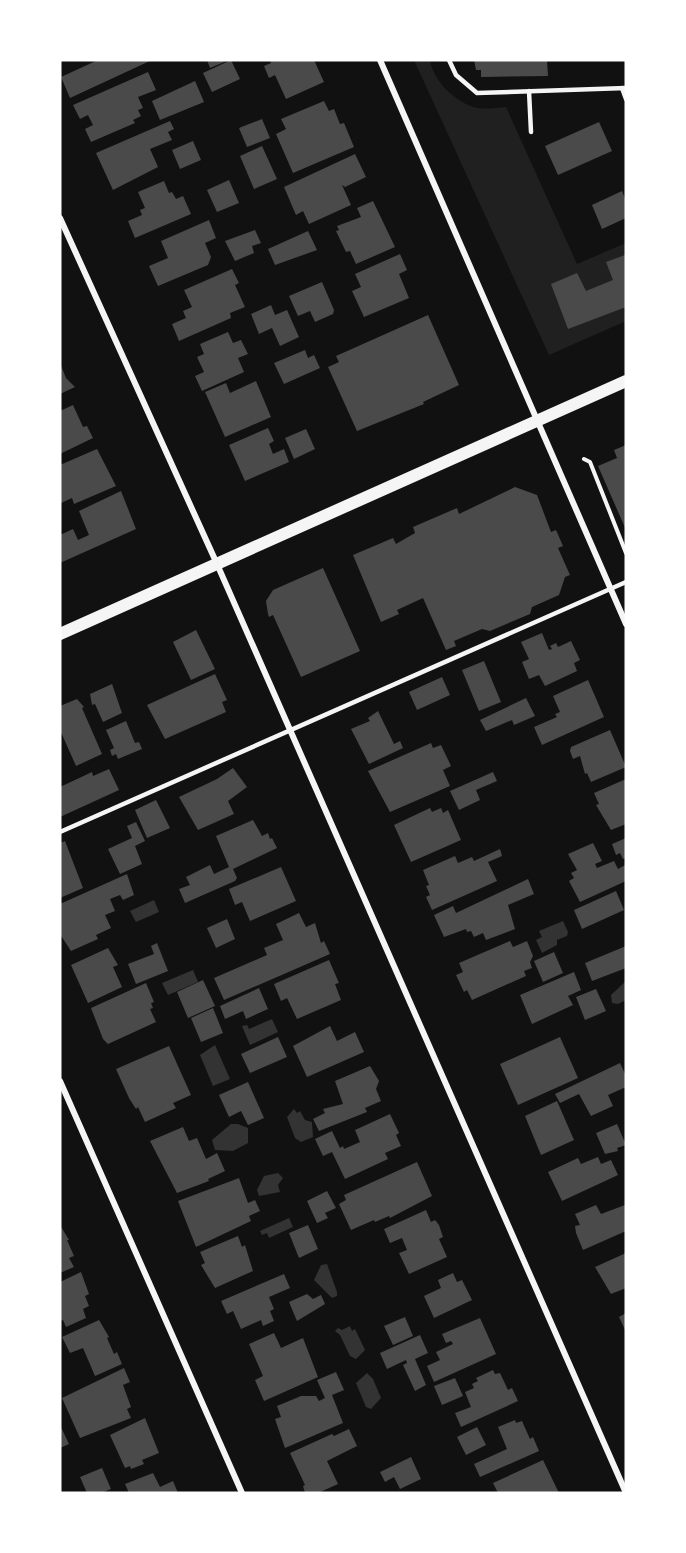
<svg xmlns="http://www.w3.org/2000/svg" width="686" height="1553" font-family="'Titillium Web',sans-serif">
  <rect width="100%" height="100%" fill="#111"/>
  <path fill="#202020" d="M 414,60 L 430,60 C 433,80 453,100 473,107 C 482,110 496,108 506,107 L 577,264 L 626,243 L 626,321 L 549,355 Z"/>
  <g fill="#333">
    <path d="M 154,900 L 159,912 L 136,922 L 130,911 Z"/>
    <path d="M 563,921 L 568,932 L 567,936 L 557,940 L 557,945 L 542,953 L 536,940 L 542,937 L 539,931 Z"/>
    <path d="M 193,970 L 198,982 L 168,995 L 162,983 Z"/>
    <path d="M 626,981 L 626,1000 L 618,1004 L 612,1003 L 611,995 Z"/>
    <path d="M 272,1019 L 278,1032 L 250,1045 L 242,1026 L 247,1025 L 249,1029 Z"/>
    <path d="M 215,1045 L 230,1079 L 213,1086 L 200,1055 Z"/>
    <path d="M 294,1109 L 297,1113 L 300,1111 L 305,1120 L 312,1122 L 313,1137 L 301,1142 L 295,1138 L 287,1117 Z"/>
    <path d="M 231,1124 L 238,1124 L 248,1128 L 248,1143 L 233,1151 L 215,1150 L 212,1140 Z"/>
    <path d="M 278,1173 L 283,1178 L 278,1185 L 280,1192 L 259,1196 L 257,1190 L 264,1176 Z"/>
    <path d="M 289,1218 L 293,1227 L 269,1238 L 267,1233 L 262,1235 L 260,1231 Z"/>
    <path d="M 327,1264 L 337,1292 L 337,1296 L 332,1298 L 314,1280 L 321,1265 Z"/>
    <path d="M 350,1326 L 352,1331 L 355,1329 L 365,1350 L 356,1359 L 350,1356 L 340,1335 L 335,1331 L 338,1328 L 342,1330 Z"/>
    <path d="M 367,1373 L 373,1379 L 381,1398 L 371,1409 L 366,1407 L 356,1383 Z"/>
  </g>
  <g fill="#4a4a4a">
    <path d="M 98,60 L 152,60 L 70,98 L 61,77 Z"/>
    <path d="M 207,60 L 229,60 L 210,68 Z"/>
    <path d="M 231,60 L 240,79 L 212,92 L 203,73 Z"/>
    <path d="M 270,60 L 314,60 L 324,82 L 286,99 L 275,75 L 269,78 L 264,66 L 271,63 Z"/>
    <path d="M 474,60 L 547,60 L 548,76 L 481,77 L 481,70 L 476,70 Z"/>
    <path d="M 148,72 L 156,90 L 138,97 L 143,108 L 138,110 L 141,116 L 133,120 L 135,123 L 91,142 L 85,129 L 93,125 L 88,115 L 80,119 L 73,105 Z"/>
    <path d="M 195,81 L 204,102 L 160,120 L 152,101 Z"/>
    <path d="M 324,101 L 329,111 L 334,109 L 340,124 L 344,123 L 354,147 L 293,173 L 276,134 L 286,129 L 281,119 Z"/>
    <path d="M 262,119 L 270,138 L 247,147 L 239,128 Z"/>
    <path d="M 170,121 L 174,129 L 168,132 L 172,140 L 150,149 L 158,167 L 113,190 L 96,153 Z"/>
    <path d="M 599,122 L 612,151 L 558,175 L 545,146 Z"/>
    <path d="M 193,141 L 201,160 L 180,169 L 172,150 Z"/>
    <path d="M 262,146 L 277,179 L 254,189 L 240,156 Z"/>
    <path d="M 355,154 L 366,177 L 345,187 L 342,185 L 351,205 L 309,224 L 303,211 L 296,215 L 284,187 Z"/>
    <path d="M 229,180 L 239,203 L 217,212 L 207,190 Z"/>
    <path d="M 164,181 L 169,193 L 172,192 L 176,199 L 183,196 L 191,214 L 135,238 L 128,221 L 142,215 L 140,210 L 145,208 L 138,192 Z"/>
    <path d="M 622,191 L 626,201 L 626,218 L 602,229 L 592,205 Z"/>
    <path d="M 373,201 L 395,247 L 356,264 L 350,251 L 346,252 L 336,231 L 339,230 L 337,226 L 361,217 L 357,208 Z"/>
    <path d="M 209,220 L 216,238 L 205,243 L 211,257 L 208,265 L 158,286 L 149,266 L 168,258 L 161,241 Z"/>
    <path d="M 255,230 L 261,243 L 252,246 L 254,253 L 235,261 L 225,241 Z"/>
    <path d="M 308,231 L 317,250 L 275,265 L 268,249 Z"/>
    <path d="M 400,254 L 407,270 L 399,274 L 409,298 L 364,317 L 352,291 L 361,287 L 355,274 Z"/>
    <path d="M 625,255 L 626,307 L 568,329 L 551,284 L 577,273 L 586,291 L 613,280 L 606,262 Z"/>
    <path d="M 232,269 L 239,283 L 235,285 L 245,307 L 230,313 L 231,318 L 179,341 L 172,324 L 186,318 L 183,311 L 192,307 L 184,290 Z"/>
    <path d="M 322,282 L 334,310 L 333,314 L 315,322 L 310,311 L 298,316 L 289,296 Z"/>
    <path d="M 271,305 L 275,315 L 287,310 L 299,337 L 280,346 L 272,328 L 259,334 L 251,314 Z"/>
    <path d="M 428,315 L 459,385 L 423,402 L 424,404 L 357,431 L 328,367 L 339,362 L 336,356 Z"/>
    <path d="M 228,332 L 233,343 L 241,340 L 248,354 L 238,358 L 244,372 L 202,391 L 195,376 L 204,372 L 197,357 L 204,354 L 200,344 Z"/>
    <path d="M 305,350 L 308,358 L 314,355 L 320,368 L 284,384 L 274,363 Z"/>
    <path d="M 60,363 L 66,378 L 75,387 L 60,394 Z"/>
    <path d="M 256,381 L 271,417 L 225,437 L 205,392 L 226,383 L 230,393 Z"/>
    <path d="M 73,405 L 83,427 L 87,426 L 93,438 L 60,454 L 60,411 Z"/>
    <path d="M 268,428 L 274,441 L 269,444 L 273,454 L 284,449 L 289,462 L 245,481 L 229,445 Z"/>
    <path d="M 306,429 L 315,449 L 294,459 L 285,438 Z"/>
    <path d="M 626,445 L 626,530 L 598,466 L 617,458 L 614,450 Z"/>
    <path d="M 97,449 L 116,486 L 74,504 L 72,498 L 61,503 L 60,465 Z"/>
    <path d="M 515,487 L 537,495 L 551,532 L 556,530 L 563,546 L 558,548 L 570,575 L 565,577 L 559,595 L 532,607 L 530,614 L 490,631 L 482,629 L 454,641 L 456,646 L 446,650 L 423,598 L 397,610 L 399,614 L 381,622 L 353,555 L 393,538 L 396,544 L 415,533 L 413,527 L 457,508 L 459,514 Z"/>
    <path d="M 121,491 L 136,529 L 60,563 L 60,535 L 73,529 L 78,540 L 89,535 L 79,511 Z"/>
    <path d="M 323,568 L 360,651 L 301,677 L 273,615 L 269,617 L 268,614 L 266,601 L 273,590 Z"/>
    <path d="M 196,630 L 215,669 L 191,680 L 173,642 Z"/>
    <path d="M 542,633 L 549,650 L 552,649 L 550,646 L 556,643 L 558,647 L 571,641 L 580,660 L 574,663 L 577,671 L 545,686 L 539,675 L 529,679 L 522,662 L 529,659 L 521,642 Z"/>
    <path d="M 484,661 L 501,702 L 479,711 L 462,670 Z"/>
    <path d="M 215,674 L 227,700 L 222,702 L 226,712 L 165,739 L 147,705 Z"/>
    <path d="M 442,677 L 450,695 L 417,710 L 409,692 Z"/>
    <path d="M 588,680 L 604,717 L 542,745 L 534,727 L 557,717 L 555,714 L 560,712 L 553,696 Z"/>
    <path d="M 112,684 L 122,713 L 103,722 L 95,704 L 92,705 L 90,694 Z"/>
    <path d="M 526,698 L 535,716 L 514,725 L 512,720 L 486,731 L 480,720 Z"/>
    <path d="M 77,699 L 84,707 L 82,708 L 102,754 L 76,766 L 60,730 L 60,706 Z"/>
    <path d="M 378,711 L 394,744 L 400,741 L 403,748 L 369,764 L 351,729 L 370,721 L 368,718 Z"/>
    <path d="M 126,721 L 135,743 L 139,742 L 142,749 L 118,759 L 116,754 L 112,756 L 110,750 L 114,748 L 106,730 Z"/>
    <path d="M 610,730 L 626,767 L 591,782 L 587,773 L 585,774 L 580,756 L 573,759 L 570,751 L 571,747 Z"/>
    <path d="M 431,743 L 433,748 L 441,745 L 451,766 L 443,770 L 450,786 L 390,812 L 368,771 Z"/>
    <path d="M 233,768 L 247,787 L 228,801 L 234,814 L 198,830 L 179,797 L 217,779 Z"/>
    <path d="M 109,769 L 119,790 L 60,817 L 60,787 L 92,772 L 93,776 Z"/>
    <path d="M 493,772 L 497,781 L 476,790 L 480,800 L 459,810 L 450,791 Z"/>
    <path d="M 626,779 L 626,824 L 611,830 L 596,805 L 599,804 L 594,793 Z"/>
    <path d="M 156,800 L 170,828 L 147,838 L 135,810 Z"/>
    <path d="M 430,808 L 432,812 L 441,808 L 443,813 L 448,810 L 461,840 L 411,862 L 394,825 Z"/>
    <path d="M 253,820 L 262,836 L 268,833 L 270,839 L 272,838 L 277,848 L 233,869 L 237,878 L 235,881 L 185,903 L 179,889 L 190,885 L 186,877 L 210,865 L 214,874 L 229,867 L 216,836 Z"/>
    <path d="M 136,822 L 145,841 L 135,846 L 142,864 L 120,874 L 108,849 L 132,838 L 127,826 Z"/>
    <path d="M 626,838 L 626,858 L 623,859 L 620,853 L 616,855 L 612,844 Z"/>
    <path d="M 65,841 L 83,888 L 60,898 L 60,843 Z"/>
    <path d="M 593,843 L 602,861 L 595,864 L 597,868 L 614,861 L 618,869 L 625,865 L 626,881 L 580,902 L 569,881 L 574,878 L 571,873 L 577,870 L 568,854 Z"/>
    <path d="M 500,849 L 502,856 L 488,862 L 497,881 L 432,910 L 426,897 L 430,895 L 426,886 L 429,885 L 423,870 L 455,856 L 458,863 L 472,857 L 474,861 Z"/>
    <path d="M 281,867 L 296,901 L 250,921 L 242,902 L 235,905 L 229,889 Z"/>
    <path d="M 127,874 L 134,895 L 123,900 L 120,895 L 110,899 L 115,911 L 105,915 L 111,928 L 96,935 L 98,939 L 71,951 L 60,934 L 60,904 Z"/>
    <path d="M 528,879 L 534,894 L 508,905 L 515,929 L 486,940 L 483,933 L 474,937 L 471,931 L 467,932 L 466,929 L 444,937 L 434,915 L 453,906 L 456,913 Z"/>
    <path d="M 616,891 L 624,910 L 582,929 L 574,910 Z"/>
    <path d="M 299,913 L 306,927 L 315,923 L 321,943 L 324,941 L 330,954 L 224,1000 L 214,978 L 267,955 L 264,948 L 283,940 L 276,924 Z"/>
    <path d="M 227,919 L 235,939 L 216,948 L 207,928 Z"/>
    <path d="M 510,941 L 513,947 L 527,941 L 533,956 L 530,962 L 532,968 L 524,971 L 526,976 L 472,1000 L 467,990 L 464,992 L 456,975 L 463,972 L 459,963 Z"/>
    <path d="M 157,943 L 168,971 L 136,984 L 128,964 L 154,954 L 151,946 Z"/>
    <path d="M 626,946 L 626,968 L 592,981 L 585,963 Z"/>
    <path d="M 108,948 L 118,965 L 113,967 L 122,987 L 88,1003 L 71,965 Z"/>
    <path d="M 554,952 L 563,973 L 543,982 L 534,961 Z"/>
    <path d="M 329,960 L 339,983 L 335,984 L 341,1000 L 297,1019 L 287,998 L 281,1001 L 274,984 Z"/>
    <path d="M 574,972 L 581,990 L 568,996 L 573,1005 L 532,1024 L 520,995 Z"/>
    <path d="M 203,980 L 215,1006 L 188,1018 L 177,992 Z"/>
    <path d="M 146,983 L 154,1002 L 151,1003 L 153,1008 L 150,1009 L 156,1022 L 108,1044 L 103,1039 L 91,1008 Z"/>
    <path d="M 259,988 L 268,1009 L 246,1019 L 243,1011 L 225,1019 L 220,1006 Z"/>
    <path d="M 596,989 L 606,1011 L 585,1020 L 576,997 Z"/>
    <path d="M 213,1008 L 223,1033 L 201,1042 L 191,1018 Z"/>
    <path d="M 330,1026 L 337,1041 L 355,1032 L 364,1052 L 307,1077 L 293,1046 Z"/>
    <path d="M 278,1037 L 287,1057 L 250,1073 L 241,1054 Z"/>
    <path d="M 560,1037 L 578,1078 L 518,1105 L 500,1064 Z"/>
    <path d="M 169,1046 L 191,1095 L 173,1103 L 176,1108 L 145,1122 L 138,1107 L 136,1109 L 129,1098 L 116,1069 Z"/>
    <path d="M 620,1063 L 626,1076 L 626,1087 L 608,1095 L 613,1106 L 591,1116 L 579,1094 L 560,1103 L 555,1094 Z"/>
    <path d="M 370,1066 L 379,1081 L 376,1089 L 381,1101 L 365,1108 L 367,1112 L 319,1131 L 313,1119 L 325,1113 L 323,1109 L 343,1104 L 335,1081 Z"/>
    <path d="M 248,1082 L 264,1118 L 248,1125 L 241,1111 L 229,1117 L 219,1095 Z"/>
    <path d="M 557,1101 L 574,1140 L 541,1155 L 525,1116 Z"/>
    <path d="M 390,1114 L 399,1133 L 396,1135 L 401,1146 L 385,1153 L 388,1159 L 345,1179 L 332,1152 L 323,1156 L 315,1139 L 332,1131 L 340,1148 L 343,1146 L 344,1149 L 360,1142 L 355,1130 Z"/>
    <path d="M 617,1124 L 626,1145 L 617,1148 L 618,1151 L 605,1154 L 596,1133 Z"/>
    <path d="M 183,1127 L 189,1141 L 197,1138 L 206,1159 L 217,1153 L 225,1171 L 208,1179 L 209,1181 L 177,1193 L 150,1141 Z"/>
    <path d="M 598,1157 L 601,1164 L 611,1160 L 618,1175 L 562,1201 L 548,1172 L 578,1158 L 581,1164 Z"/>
    <path d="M 417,1162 L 432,1196 L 390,1218 L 389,1216 L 375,1222 L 374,1220 L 351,1230 L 339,1204 L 346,1200 L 344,1195 Z"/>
    <path d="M 239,1178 L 248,1203 L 255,1200 L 260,1211 L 249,1216 L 251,1221 L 196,1247 L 178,1201 Z"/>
    <path d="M 327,1191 L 336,1208 L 325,1213 L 328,1218 L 317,1223 L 307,1201 Z"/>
    <path d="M 596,1205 L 601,1214 L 625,1205 L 626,1231 L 583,1250 L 576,1233 L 575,1226 L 580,1225 L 575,1214 Z"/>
    <path d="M 426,1210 L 431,1222 L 435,1220 L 439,1225 L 443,1237 L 439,1239 L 447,1257 L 409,1274 L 399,1253 L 407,1250 L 402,1238 L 390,1243 L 384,1229 Z"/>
    <path d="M 60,1225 L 69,1240 L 67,1240 L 74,1256 L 69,1258 L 74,1267 L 60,1273 Z"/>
    <path d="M 308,1225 L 318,1249 L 299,1258 L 289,1233 Z"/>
    <path d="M 238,1236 L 242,1247 L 245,1245 L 253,1271 L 215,1288 L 201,1265 L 205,1263 L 200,1252 Z"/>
    <path d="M 626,1253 L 626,1288 L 611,1294 L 595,1267 Z"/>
    <path d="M 81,1272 L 89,1294 L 85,1296 L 89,1306 L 83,1309 L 86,1318 L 66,1327 L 63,1320 L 60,1321 L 60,1282 Z"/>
    <path d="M 453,1273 L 457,1282 L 462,1280 L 472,1300 L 434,1318 L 424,1296 L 441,1288 L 438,1280 Z"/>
    <path d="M 284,1274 L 290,1288 L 269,1297 L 274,1309 L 270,1311 L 274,1321 L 263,1326 L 261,1320 L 241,1329 L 233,1311 L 227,1314 L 221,1301 Z"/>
    <path d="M 307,1294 L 313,1299 L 321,1295 L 325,1304 L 297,1321 L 289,1302 Z"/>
    <path d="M 626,1313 L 626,1332 L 619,1317 Z"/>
    <path d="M 405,1317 L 413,1336 L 393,1345 L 384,1326 Z"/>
    <path d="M 480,1318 L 496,1354 L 434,1382 L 427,1366 L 440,1360 L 436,1352 L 453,1344 L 451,1341 L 446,1343 L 442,1334 Z"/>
    <path d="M 99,1320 L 109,1337 L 107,1338 L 114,1354 L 117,1352 L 122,1364 L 95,1376 L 83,1348 L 70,1353 L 62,1337 Z"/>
    <path d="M 274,1333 L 281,1348 L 303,1338 L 318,1377 L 264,1401 L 255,1380 L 263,1376 L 249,1344 Z"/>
    <path d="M 420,1335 L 428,1353 L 415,1359 L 426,1385 L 415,1391 L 403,1365 L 407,1363 L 406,1360 L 387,1369 L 380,1353 Z"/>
    <path d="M 124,1368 L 130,1382 L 123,1385 L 131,1407 L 127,1409 L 131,1418 L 80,1438 L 62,1398 Z"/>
    <path d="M 493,1370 L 495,1374 L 500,1373 L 508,1390 L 512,1388 L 518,1401 L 461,1427 L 455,1413 L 471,1407 L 465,1392 L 474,1388 L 472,1384 L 478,1381 L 476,1378 Z"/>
    <path d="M 336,1372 L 344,1390 L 332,1395 L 343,1423 L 285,1448 L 275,1419 L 281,1417 L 277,1406 L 301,1396 L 316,1396 L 319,1401 L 325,1398 L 317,1380 Z"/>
    <path d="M 455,1378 L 463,1396 L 442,1405 L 434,1386 Z"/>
    <path d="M 145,1418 L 159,1453 L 142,1460 L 144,1464 L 131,1469 L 130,1466 L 125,1468 L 110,1435 Z"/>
    <path d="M 515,1420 L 516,1423 L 522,1421 L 530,1439 L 533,1437 L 539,1451 L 480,1477 L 474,1464 L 507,1449 L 498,1427 Z"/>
    <path d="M 60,1425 L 69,1444 L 60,1448 Z"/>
    <path d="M 477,1427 L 486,1445 L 466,1455 L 457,1437 Z"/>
    <path d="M 349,1429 L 357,1446 L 327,1461 L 338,1484 L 318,1493 L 305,1493 L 303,1486 L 305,1485 L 290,1453 L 332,1434 L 334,1436 Z"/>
    <path d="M 411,1457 L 421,1479 L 400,1489 L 394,1477 L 385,1482 L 380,1472 Z"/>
    <path d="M 543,1460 L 559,1493 L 498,1493 L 493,1483 Z"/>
    <path d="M 102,1468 L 111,1489 L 101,1493 L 87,1493 L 80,1477 Z"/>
    <path d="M 153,1473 L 160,1487 L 173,1481 L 178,1493 L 129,1493 L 125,1484 Z"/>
  </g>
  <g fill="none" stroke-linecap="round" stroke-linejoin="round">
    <path stroke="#f5f5f5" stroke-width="4" d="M 584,459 L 590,462 L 626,553"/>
    <g stroke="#f5f5f5" stroke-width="4.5">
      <path d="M 449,60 L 456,75 L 477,93 L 626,88"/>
      <path d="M 622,88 L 626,99"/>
      <path d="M 529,91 L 531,132"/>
      <path d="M 60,832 L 626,582"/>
    </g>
    <g stroke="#f5f5f5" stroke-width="6">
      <path d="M 380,60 L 626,624"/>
      <path d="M 60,218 L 217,564 L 626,1493"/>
      <path d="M 60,1081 L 242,1493"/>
    </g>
    <path stroke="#f5f5f5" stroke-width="12" d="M 60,634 L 626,381"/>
  </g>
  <rect width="686" height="1553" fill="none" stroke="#ffffff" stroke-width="123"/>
</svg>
